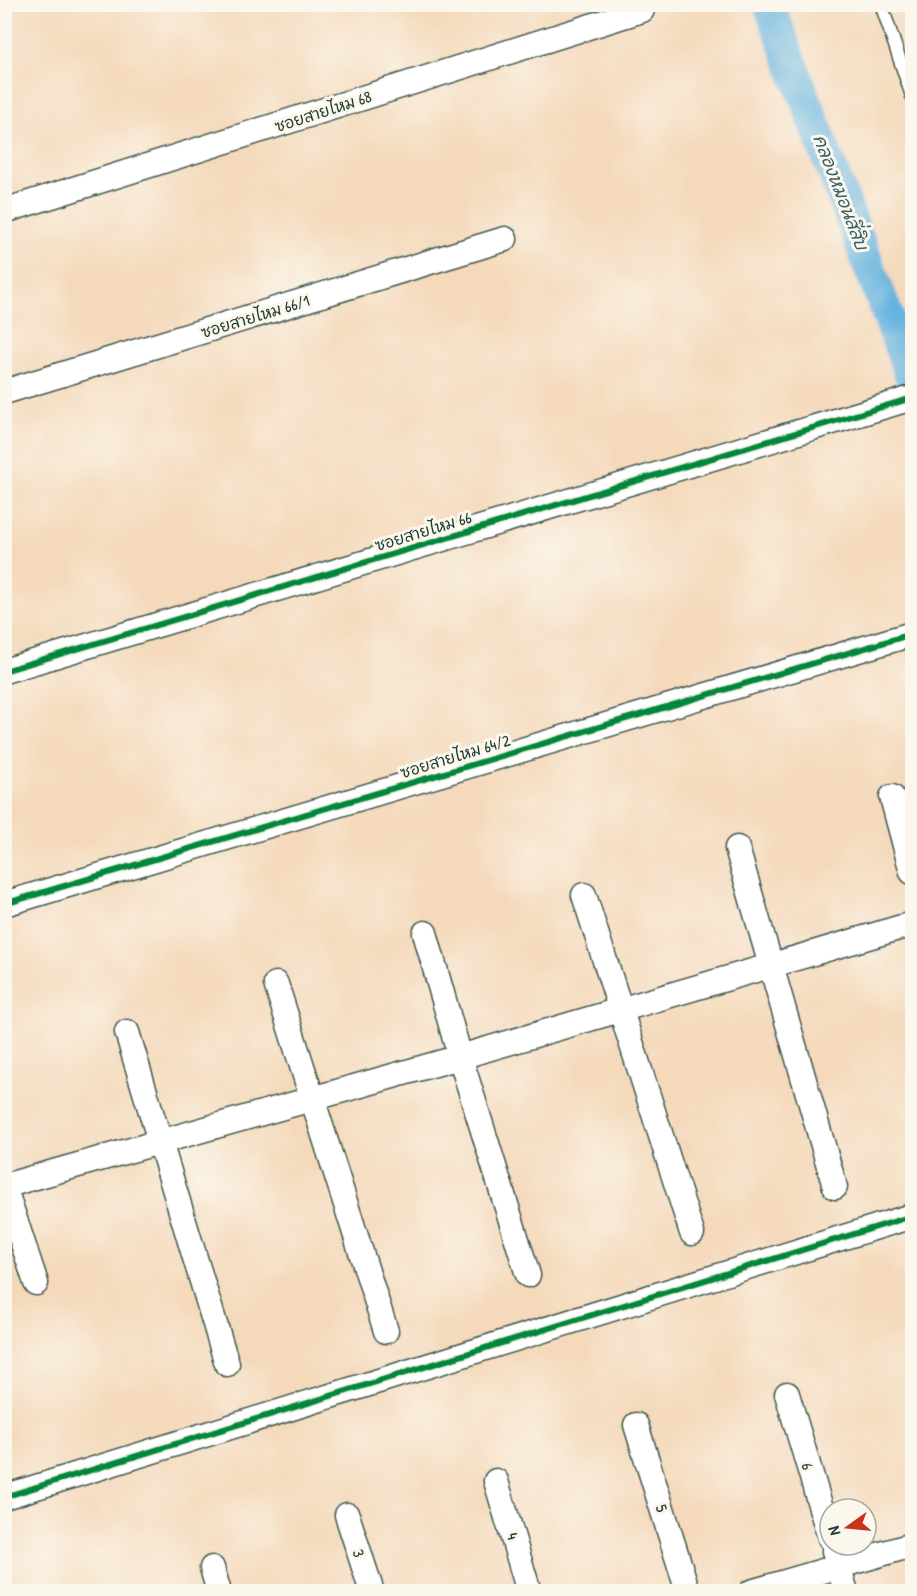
<svg xmlns="http://www.w3.org/2000/svg" width="917" height="1596" font-family="'Patrick Hand','Playpen Sans Thai',sans-serif">
  <rect width="100%" height="100%" fill="#fbf7ec"/>
  <filter id="ink" filterUnits="userSpaceOnUse"><feTurbulence type="fractalNoise" baseFrequency=".0167" numOctaves="2"/><feDisplacementMap in="SourceGraphic" scale="12" xChannelSelector="R" yChannelSelector="G"/><feConvolveMatrix kernelMatrix="1 2 1 2 8 2 1 2 1" color-interpolation-filters="sRGB"/></filter>
  <filter id="wash" filterUnits="userSpaceOnUse"><feTurbulence type="fractalNoise" baseFrequency=".008" numOctaves="4" result="noise"/><feDisplacementMap in="SourceGraphic" scale="24" xChannelSelector="R" yChannelSelector="G"/><feGaussianBlur stdDeviation="1.35" result="paint"/><feColorMatrix in="noise" values="0 0 0 0 0 0 0 0 0 0 0 0 0 0 0 0 0 1.4 0 .05"/><feComposite in="paint" operator="in"/></filter>
  <g filter="url(#wash)">
    <rect width="100%" height="100%" fill="#f4d9bb"/>
    <g fill="none" stroke-linecap="round" stroke-linejoin="round">
      <path stroke="#65b3df" stroke-width="32" d="M 769,4 L 912,379"/>
    </g>
  </g>
  <g filter="url(#ink)">
    <g fill="none" stroke-linecap="round" stroke-linejoin="round">
      <defs>
        <path id="service" d="M 881,4 L 912,96"/>
        <g id="minor">
          <path d="M 4,211 L 642,10"/>
          <path d="M 4,392 L 505,239"/>
          <path d="M 4,671 L 912,398"/>
          <path d="M 892,797 L 912,872"/>
          <path d="M 737,848 L 835,1187"/>
          <path d="M 584,895 L 692,1233"/>
          <path d="M 4,904 L 912,634"/>
          <path d="M 425,933 L 460,1057 L 528,1275"/>
          <path d="M 276,984 L 386,1331"/>
          <path d="M 127,1032 L 227,1364"/>
          <path d="M 4,1186 L 460,1057 L 912,924"/>
          <path d="M 4,1186 L 36,1283"/>
          <path d="M 787,1394 L 830,1538"/>
          <path d="M 636,1425 L 688,1592"/>
          <path d="M 496,1481 L 529,1592"/>
          <path d="M 4,1497 L 912,1216"/>
          <path d="M 347,1515 L 372,1592"/>
          <path d="M 834,1551 L 846,1592"/>
          <path d="M 212,1568 L 219,1592"/>
          <path d="M 751,1592 L 912,1545"/>
        </g>
      </defs>
      <use href="#service" stroke="#3f5448" stroke-width="15"/>
      <use href="#minor" stroke="#3f5448" stroke-width="27"/>
      <use href="#service" stroke="#fff" stroke-width="12"/>
      <use href="#minor" stroke="#fff" stroke-width="24"/>
      <defs>
        <g id="cycleway">
          <path d="M 4,671 L 912,398"/>
          <path d="M 4,904 L 912,634"/>
          <path d="M 4,1497 L 912,1216"/>
        </g>
      </defs>
      <use href="#cycleway" stroke="#fbf7ec" stroke-width="10"/>
      <use href="#cycleway" stroke="#00873e" stroke-width="6"/>
    </g>
  </g>
  <g text-anchor="middle" dominant-baseline="central" stroke-width="6" stroke-linejoin="round" paint-order="stroke">
    <g font-size="16" fill="#1f3d34" stroke="#fbf7ec">
      <text transform="translate(323 111) rotate(-18)">ซอยสายไหม 68</text>
      <text transform="translate(255 316) rotate(-17)">ซอยสายไหม 66/1</text>
      <text transform="translate(423 531) rotate(-17)">ซอยสายไหม 66</text>
      <text transform="translate(455 756) rotate(-17)">ซอยสายไหม 64/2</text>
      <text transform="translate(808 1466) rotate(73)">6</text>
      <text transform="translate(662 1508) rotate(72)">5</text>
      <text transform="translate(513 1536) rotate(74)">4</text>
      <text transform="translate(359 1553) rotate(72)">3</text>
    </g>
    <g font-size="18" font-style="italic" fill="#346067" stroke="#fbf7ec">
      <text transform="translate(841 192) rotate(69)">คลองหมอนสี่สิบ</text>
    </g>
  </g>
  <rect width="917" height="1596" fill="none" stroke="#fbf7ec" stroke-width="24"/>
  <g transform="translate(848 1527) rotate(255)"><circle r="28" fill="#fbf7ec" stroke="#a3ada2" stroke-width="1.5"/>
  <path d="M0-4.5L10 22L0 15L-10 22Z" fill="#c8321e"/>
  <text y="-9" font-size="16" font-weight="bold" text-anchor="middle" fill="#1f3d34">N</text>
  </g>
</svg>
